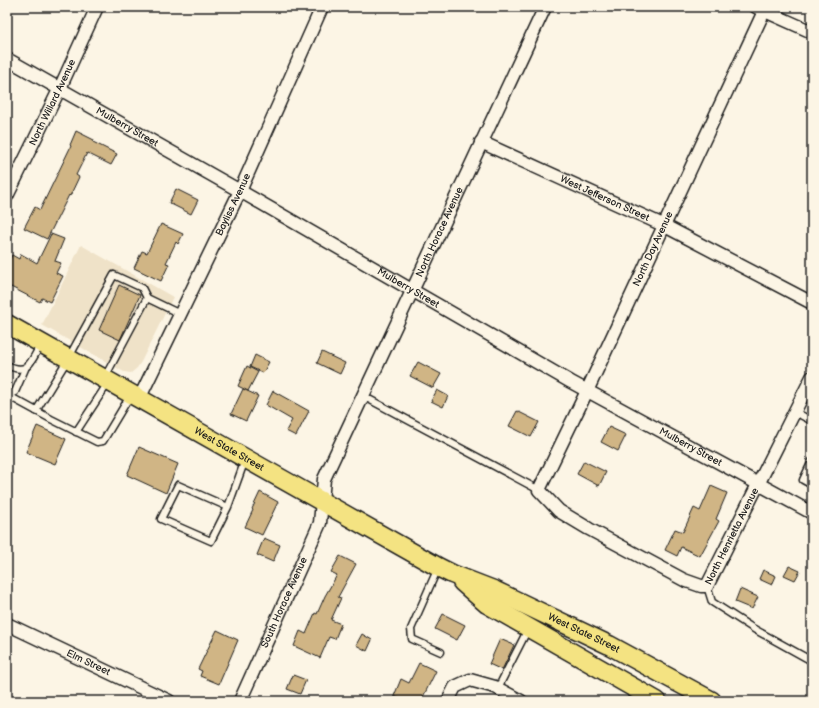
<svg xmlns="http://www.w3.org/2000/svg" width="819" height="708" font-family="'Balsamiq Sans',sans-serif">
  <rect width="100%" height="100%" fill="#fcf5e5"/>
  <filter id="ink" filterUnits="userSpaceOnUse"><feTurbulence type="fractalNoise" baseFrequency=".025" numOctaves="2"/><feDisplacementMap in="SourceGraphic" scale="8" xChannelSelector="R" yChannelSelector="G"/><feConvolveMatrix kernelMatrix="1 2 1 2 8 2 1 2 1" color-interpolation-filters="sRGB"/></filter>
  <g filter="url(#ink)">
    <path fill="#efe2c8" d="M 81,245 L 173,297 L 141,362 L 137,368 L 131,373 L 124,372 L 42,325 Z"/>
    <g fill="#d0b585" stroke="#1c1c1c">
      <path d="M 76,131 L 94,140 L 93,142 L 117,154 L 111,165 L 87,153 L 76,175 L 79,177 L 70,196 L 69,195 L 47,239 L 24,228 L 35,207 L 40,210 L 71,146 L 70,145 Z"/>
      <path d="M 176,189 L 198,200 L 191,214 L 169,203 Z"/>
      <path d="M 161,224 L 183,234 L 178,244 L 176,242 L 166,263 L 169,264 L 161,281 L 134,268 L 142,251 L 147,253 Z"/>
      <path d="M 51,234 L 64,239 L 55,261 L 61,263 L 56,273 L 63,276 L 50,302 L 42,298 L 40,302 L 7,285 L 7,265 L 12,255 L 19,259 L 21,254 L 37,263 Z"/>
      <path d="M 119,285 L 140,295 L 120,340 L 99,330 Z"/>
      <path d="M 322,352 L 345,363 L 340,374 L 317,363 Z"/>
      <path d="M 255,355 L 269,362 L 263,373 L 250,367 Z"/>
      <path d="M 418,362 L 441,374 L 433,388 L 410,376 Z"/>
      <path d="M 247,366 L 258,372 L 248,391 L 238,386 Z"/>
      <path d="M 243,389 L 258,396 L 246,421 L 231,414 Z"/>
      <path d="M 437,390 L 448,396 L 443,407 L 431,401 Z"/>
      <path d="M 273,391 L 309,411 L 296,436 L 286,431 L 292,420 L 266,405 Z"/>
      <path d="M 517,411 L 539,422 L 531,437 L 509,426 Z"/>
      <path d="M 37,426 L 66,439 L 55,464 L 26,452 Z"/>
      <path d="M 609,427 L 626,435 L 618,451 L 601,442 Z"/>
      <path d="M 139,447 L 178,464 L 166,493 L 127,475 Z"/>
      <path d="M 584,461 L 606,472 L 599,486 L 577,474 Z"/>
      <path d="M 711,486 L 727,493 L 716,519 L 719,521 L 700,556 L 681,547 L 677,556 L 665,550 L 675,529 L 683,532 L 694,508 L 700,511 Z"/>
      <path d="M 260,492 L 278,502 L 262,535 L 245,527 L 253,510 L 252,509 Z"/>
      <path d="M 264,538 L 280,545 L 273,562 L 257,555 Z"/>
      <path d="M 340,556 L 356,564 L 338,597 L 341,598 L 331,620 L 341,624 L 335,639 L 329,637 L 320,658 L 294,646 L 300,631 L 306,634 L 315,613 L 317,614 L 325,596 L 337,575 L 331,572 Z"/>
      <path d="M 789,566 L 800,571 L 795,580 L 784,575 Z"/>
      <path d="M 763,570 L 776,576 L 772,585 L 759,579 Z"/>
      <path d="M 740,589 L 758,597 L 752,609 L 735,602 Z"/>
      <path d="M 443,614 L 465,625 L 457,640 L 435,629 Z"/>
      <path d="M 217,630 L 238,640 L 219,684 L 200,676 L 202,671 L 198,669 Z"/>
      <path d="M 362,634 L 372,640 L 367,651 L 356,645 Z"/>
      <path d="M 500,639 L 514,645 L 502,670 L 489,664 Z"/>
      <path d="M 419,663 L 436,671 L 421,701 L 405,701 L 394,696 L 401,679 L 409,683 Z"/>
      <path d="M 293,675 L 306,680 L 300,694 L 287,689 Z"/>
    </g>
    <g fill="none" stroke-linecap="round" stroke-linejoin="round">
      <defs>
        <g id="lane">
          <path d="M 7,365 C 29,376 31,361 41,344"/>
          <path d="M 105,377 L 147,298 L 180,314"/>
          <path d="M 7,394 L 15,392 L 25,369"/>
          <path d="M 7,395 L 51,419 L 97,442 L 103,441 L 130,396"/>
          <path d="M 363,396 L 539,490"/>
          <path d="M 36,411 L 68,359 L 114,275 L 142,288 L 147,298"/>
          <path d="M 795,412 L 812,421"/>
          <path d="M 76,432 L 108,383"/>
          <path d="M 812,461 L 803,480 L 812,485"/>
          <path d="M 228,507 L 211,541 L 161,519 L 178,485 L 228,507 L 245,460"/>
          <path d="M 438,568 L 411,629 L 412,639 L 441,652"/>
          <path d="M 707,586 L 712,602 L 754,629 L 812,661"/>
          <path d="M 498,688 L 528,629"/>
        </g>
        <g id="street">
          <path d="M 756,7 L 812,32"/>
          <path id="s1" d="M 766,7 L 587,391 L 539,490 L 559,511 L 589,529 L 684,580 L 701,586 L 707,586 L 812,377"/>
          <path id="s2" d="M 7,59 L 240,191 L 571,382 L 812,513"/>
          <path id="s3" d="M 481,142 L 663,225 L 812,303"/>
          <path id="s4" d="M 7,196 L 60,88 L 97,7"/>
          <path id="s5" d="M 139,399 L 240,191 L 322,7"/>
          <path id="s6" d="M 7,624 L 169,701"/>
          <path id="s7" d="M 240,701 L 320,523 L 324,479 L 545,7"/>
          <path d="M 448,701 L 455,687 L 470,680 L 495,687 L 521,701"/>
        </g>
        <g id="primary">
          <path id="s8" d="M 7,324 L 438,567 L 452,574 L 496,591 L 609,645 L 712,701"/>
          <path d="M 462,582 L 487,604 L 657,701"/>
        </g>
      </defs>
      <use href="#lane" stroke="#1c1c1c" stroke-width="9"/>
      <use href="#street" stroke="#1c1c1c" stroke-width="15"/>
      <use href="#primary" stroke="#1c1c1c" stroke-width="21"/>
      <use href="#lane" stroke="#fcf5e5" stroke-width="6"/>
      <use href="#street" stroke="#fcf5e5" stroke-width="12"/>
      <use href="#primary" stroke="#f4e382" stroke-width="18"/>
    </g>
  </g>
  <g text-anchor="middle" dominant-baseline="central" stroke-width="3" stroke-linejoin="round" paint-order="stroke">
    <g font-size="10" fill="#1c1c1c" stroke="#fcf5e5">
      <text stroke="none"><textPath href="#s4" startOffset="104">North Willard Avenue</textPath></text>
      <text stroke="none"><textPath href="#s2" startOffset="138">Mulberry Street</textPath></text>
      <text stroke="none"><textPath href="#s3" startOffset="136">West Jefferson Street</textPath></text>
      <text stroke="none"><textPath href="#s5" startOffset="216">Bayliss Avenue</textPath></text>
      <text stroke="none"><textPath href="#s7" startOffset="512">North Horace Avenue</textPath></text>
      <text transform="translate(653 249) rotate(-65)">North Day Avenue</text>
      <text stroke="none"><textPath href="#s2" startOffset="462">Mulberry Street</textPath></text>
      <text stroke="none"><textPath href="#s2" startOffset="786">Mulberry Street</textPath></text>
      <text stroke="none"><textPath href="#s8" startOffset="255">West State Street</textPath></text>
      <text stroke="none"><textPath href="#s1" startOffset="785">North Henrietta Avenue</textPath></text>
      <text stroke="none"><textPath href="#s7" startOffset="108">South Horace Avenue</textPath></text>
      <text stroke="none"><textPath href="#s8" startOffset="655">West State Street</textPath></text>
      <text stroke="none"><textPath href="#s6" startOffset="90">Elm Street</textPath></text>
    </g>
  </g>
  <rect width="819" height="708" fill="none" stroke="#fcf5e5" stroke-width="24"/>
  <rect x="12" y="12" width="795" height="684" fill="none" stroke="#1c1c1c" stroke-width="1.5" filter="url(#ink)"/>
</svg>
